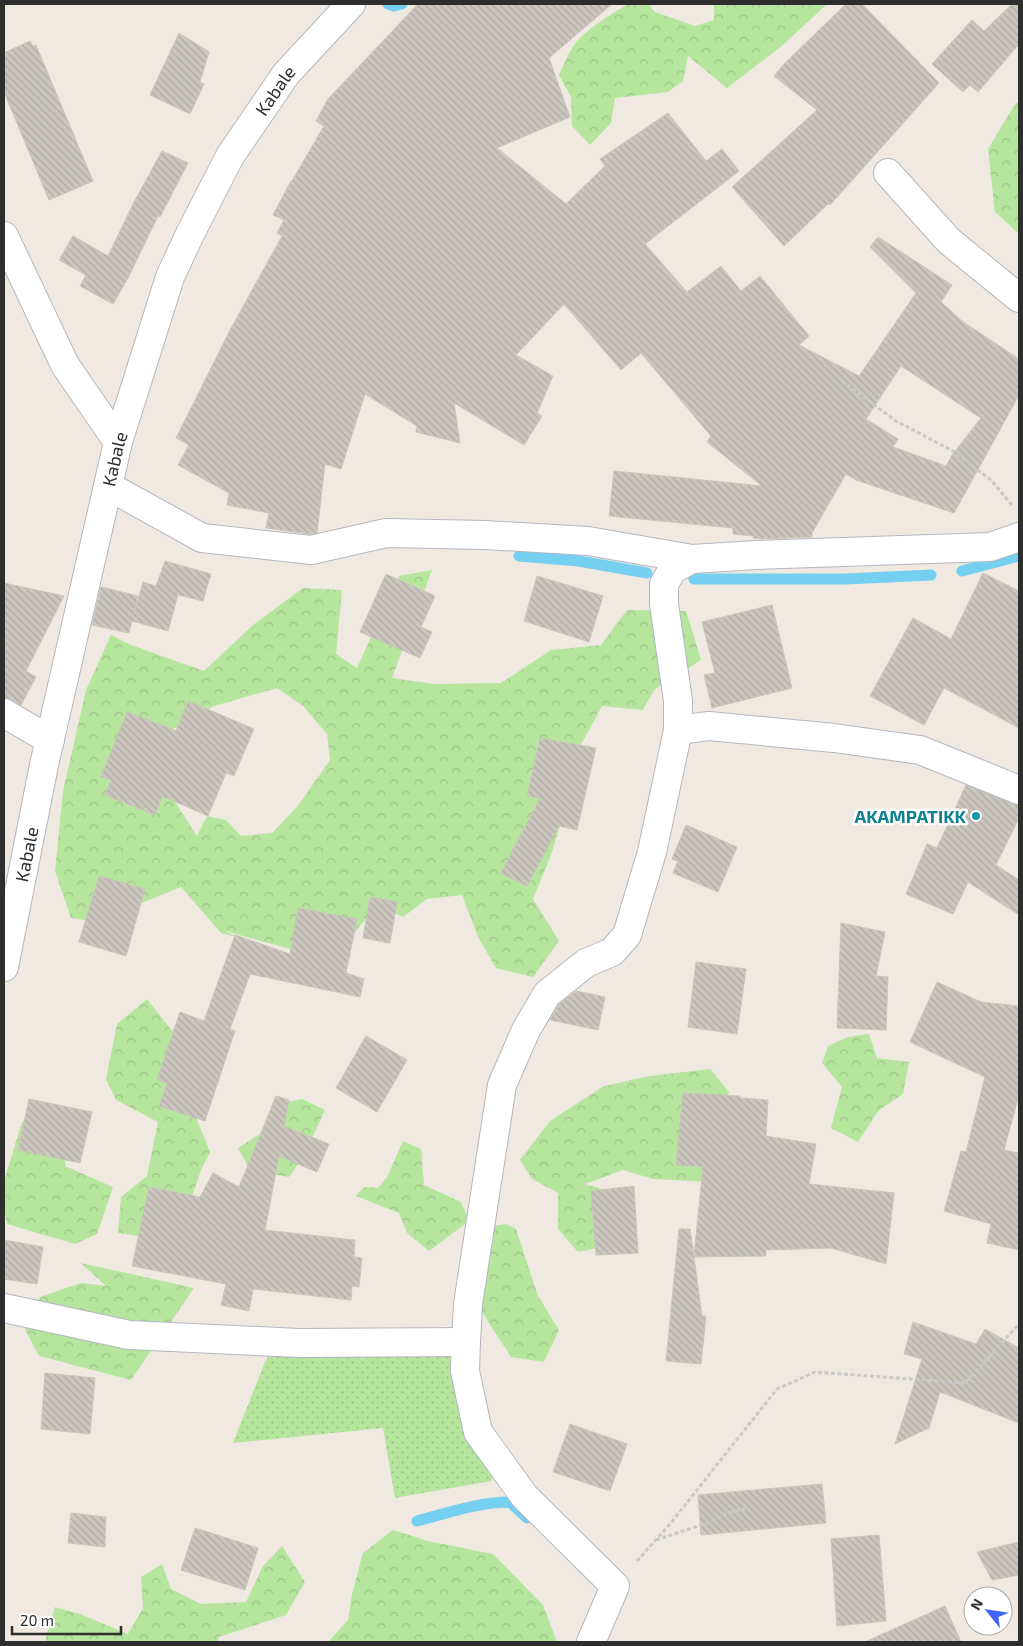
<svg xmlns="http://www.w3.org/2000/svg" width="1023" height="1646" font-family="'Exo 2',sans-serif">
  <defs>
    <pattern id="grass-dots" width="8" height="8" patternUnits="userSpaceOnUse" patternTransform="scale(1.25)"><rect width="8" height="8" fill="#b6e59e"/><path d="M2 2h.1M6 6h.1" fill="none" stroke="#9dc588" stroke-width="1.8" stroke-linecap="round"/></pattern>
    <pattern id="forest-crowns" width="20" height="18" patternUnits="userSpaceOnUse" patternTransform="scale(1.25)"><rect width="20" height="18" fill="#b6e59e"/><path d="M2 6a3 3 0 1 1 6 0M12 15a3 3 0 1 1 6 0" fill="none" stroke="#9dc588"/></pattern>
    <pattern id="building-back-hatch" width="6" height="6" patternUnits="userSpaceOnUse" patternTransform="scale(1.25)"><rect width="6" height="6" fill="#cbc7bf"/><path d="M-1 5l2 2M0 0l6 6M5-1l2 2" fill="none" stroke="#afaba4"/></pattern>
  </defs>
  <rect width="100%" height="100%" fill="#efe9e1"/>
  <path fill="url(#grass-dots)" d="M 272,1350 L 458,1351 L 495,1473 L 491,1481 L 395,1498 L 383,1428 L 233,1443 L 265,1362 Z"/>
  <g fill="url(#forest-crowns)" fill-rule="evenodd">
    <path d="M 628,4 L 648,4 L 655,12 L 695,26 L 714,20 L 714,4 L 827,4 L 783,45 L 727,88 L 688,56 L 683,81 L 668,92 L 615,98 L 611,123 L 590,145 L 572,126 L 571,97 L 559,75 C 565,63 570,47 580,38 C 594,24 612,14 628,4 Z"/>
    <path d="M 1019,101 L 1019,234 L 995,212 L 988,149 L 1015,104 Z"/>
    <path d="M 432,570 L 392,678 L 434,684 L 501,683 L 551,650 L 601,645 L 627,610 L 686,611 L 701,660 L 654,690 L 643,710 L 602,706 L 578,750 L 563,816 L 551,855 L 533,899 L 559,941 L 533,977 L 496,968 L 478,937 L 462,895 L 427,899 L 403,917 L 376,905 L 344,947 L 330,960 L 225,931 L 239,938 L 221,933 L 181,887 L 124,910 L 99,922 L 71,918 L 55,871 L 63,791 L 86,690 L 111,635 L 131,645 L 204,671 L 253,625 L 303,588 L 342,590 L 336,654 L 357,668 L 399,576 ZM 277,688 L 303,706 L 327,734 L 330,760 L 297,807 L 272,833 L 241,836 L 226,820 L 207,816 L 197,836 L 173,799 L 167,733 L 214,706 Z"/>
    <path d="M 147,999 L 180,1041 L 194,1113 L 210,1152 L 201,1170 L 188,1208 L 159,1239 L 118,1233 L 121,1197 L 147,1176 L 158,1122 L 116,1100 L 106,1079 L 117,1024 Z"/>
    <path d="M 869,1034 L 877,1058 L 909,1062 L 903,1094 L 878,1111 L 858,1142 L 831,1128 L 842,1087 L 822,1063 L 828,1046 L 848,1037 Z"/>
    <path d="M 710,1069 L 729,1092 L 710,1182 L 653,1179 L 623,1170 L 585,1184 L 624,1196 L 618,1244 L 578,1252 L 558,1229 L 558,1193 L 532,1179 L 520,1160 L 550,1121 L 604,1086 L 650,1076 Z"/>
    <path d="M 302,1099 L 325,1110 L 305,1154 L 289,1177 L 250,1170 L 238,1148 L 274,1125 L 282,1103 Z"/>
    <path d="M 34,1112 L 66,1130 L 65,1166 L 113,1187 L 97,1234 L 75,1244 L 7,1224 L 4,1209 L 4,1181 L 22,1122 Z"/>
    <path d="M 403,1141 L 421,1149 L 424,1185 L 461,1202 L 469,1221 L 429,1251 L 407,1233 L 399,1213 L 356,1196 L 364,1187 L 378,1188 L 387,1177 Z"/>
    <path d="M 506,1224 L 516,1229 L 538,1296 L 559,1330 L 544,1362 L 511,1357 L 482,1312 L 479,1272 L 494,1226 Z"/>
    <path d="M 81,1263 L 194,1288 L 131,1380 L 39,1356 L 25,1329 L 40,1297 L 81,1283 L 106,1286 Z"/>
    <path d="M 393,1530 L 428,1541 L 493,1554 L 543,1605 L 557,1642 L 328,1642 L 348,1620 L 352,1594 L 363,1553 Z"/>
    <path d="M 282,1546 L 305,1582 L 286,1615 L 219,1637 L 217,1642 L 45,1642 L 55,1607 L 80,1614 L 128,1634 L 143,1608 L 141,1577 L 162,1564 L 171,1589 L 201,1604 L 246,1602 L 263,1566 Z"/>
  </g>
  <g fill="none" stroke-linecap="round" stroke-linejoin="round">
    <g stroke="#75cff0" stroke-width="11">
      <path d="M 388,4 L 394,6 L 402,4"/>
      <path d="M 519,556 L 579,561 L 647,573"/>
      <path d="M 962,571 L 1019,556"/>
      <path d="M 694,579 L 846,579 L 931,575"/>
      <path d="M 417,1521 C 447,1513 479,1502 510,1502 L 527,1518"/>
    </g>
  </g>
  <g fill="url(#building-back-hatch)" stroke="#cbc5ba" fill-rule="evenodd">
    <path d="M 418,4 L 612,4 L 549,58 L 570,117 L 497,148 L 566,204 L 605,166 L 600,159 L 668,113 L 706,161 L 722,149 L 739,171 L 645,244 L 687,292 L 721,266 L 741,291 L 760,276 L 809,336 L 799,345 L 859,376 L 916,293 L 870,247 L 878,237 L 952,285 L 941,302 L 962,321 L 1019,359 L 1019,395 L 954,513 L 856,480 L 846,474 L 812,533 L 812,537 L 761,539 L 753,538 L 754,536 L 733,534 L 733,528 L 609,516 L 614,471 L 762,486 L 707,442 L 711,436 L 641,353 L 621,370 L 564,304 L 516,355 L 553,376 L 537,413 L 542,416 L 524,445 L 454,403 L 460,443 L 416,432 L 417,426 L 365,394 L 341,469 L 325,464 L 317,533 L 310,534 L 266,528 L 269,513 L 227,505 L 229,493 L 178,465 L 189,445 L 176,438 L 229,332 L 282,236 L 277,233 L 284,220 L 273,215 L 291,181 L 292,181 L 324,126 L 316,121 L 328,99 ZM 901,366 L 981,418 L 952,455 L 946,466 L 893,447 L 898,439 L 866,419 Z"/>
    <path d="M 846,4 L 862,4 L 939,83 L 830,205 L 828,204 L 784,246 L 732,187 L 817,110 L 774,76 L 784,64 Z"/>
    <path d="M 1012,4 L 1019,4 L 1019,44 L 978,92 L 970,85 L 963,92 L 932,64 L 972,20 L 984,31 Z"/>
    <path d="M 179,33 L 209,52 L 200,82 L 204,84 L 190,114 L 150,95 Z"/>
    <path d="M 30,41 L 33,46 L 36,45 L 93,181 L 49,200 L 4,92 L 4,53 Z"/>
    <path d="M 162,151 L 188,163 L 160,217 L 158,216 L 128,278 L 113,304 L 80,286 L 86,275 L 59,260 L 73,236 L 108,256 L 133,204 Z"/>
    <path d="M 165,561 L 211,574 L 203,601 L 178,595 L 168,631 L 132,621 L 129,633 L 92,625 L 101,587 L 138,596 L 134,614 L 143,582 L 156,586 Z"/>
    <path d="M 983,573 L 1019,591 L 1019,728 L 944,688 L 924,725 L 870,696 L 913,618 L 951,639 Z"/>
    <path d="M 386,574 L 435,596 L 421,627 L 432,632 L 420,658 L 360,632 Z"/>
    <path d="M 537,576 L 603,596 L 589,642 L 524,621 Z"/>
    <path d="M 4,583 L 64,596 L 26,671 L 36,677 L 21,705 L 12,700 L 4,697 Z"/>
    <path d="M 772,605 L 792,688 L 712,708 L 704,675 L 715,673 L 702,622 Z"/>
    <path d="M 188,701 L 254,729 L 234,776 L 226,773 L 208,816 L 162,796 L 155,815 L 105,795 L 111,780 L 101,777 L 127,712 L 176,731 Z"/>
    <path d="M 540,738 L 596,748 L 577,830 L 559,826 L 527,886 L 501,873 L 540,798 L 527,796 Z"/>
    <path d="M 966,785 L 1013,804 L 1019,805 L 1019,818 L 996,865 L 1019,880 L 1019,915 L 968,882 L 953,914 L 906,894 L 927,844 L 937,848 Z"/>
    <path d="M 686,825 L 737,847 L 718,892 L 673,873 L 678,861 L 672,859 Z"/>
    <path d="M 99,876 L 145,889 L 126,956 L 79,942 Z"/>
    <path d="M 370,897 L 397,902 L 390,943 L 363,938 Z"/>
    <path d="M 298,908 L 357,919 L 346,973 L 364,979 L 360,997 L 250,974 L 230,1029 L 235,1031 L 205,1121 L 159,1106 L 167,1083 L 157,1080 L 180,1012 L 204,1021 L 235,935 L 290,954 Z"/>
    <path d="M 841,923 L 885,932 L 876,976 L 888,977 L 886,1030 L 837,1028 Z"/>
    <path d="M 696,962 L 746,969 L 737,1034 L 688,1027 Z"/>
    <path d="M 937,982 L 981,1002 L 1019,1006 L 1019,1095 L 1004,1150 L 1019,1153 L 1019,1250 L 987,1243 L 991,1224 L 944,1211 L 961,1151 L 966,1152 L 985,1077 L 910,1042 Z"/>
    <path d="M 576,991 L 605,997 L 598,1030 L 550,1020 L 559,1004 Z"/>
    <path d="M 366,1036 L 407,1060 L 377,1112 L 336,1088 Z"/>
    <path d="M 683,1093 L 740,1096 L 740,1098 L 768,1100 L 766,1136 L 816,1144 L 809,1184 L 894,1193 L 886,1264 L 831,1248 L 766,1250 L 766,1256 L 694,1257 L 702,1316 L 706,1316 L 701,1364 L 666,1361 L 679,1229 L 690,1229 L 694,1256 L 703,1167 L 676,1165 Z"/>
    <path d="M 276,1096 L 289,1100 L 284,1126 L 329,1144 L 317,1172 L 279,1156 L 265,1230 L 355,1240 L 354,1257 L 362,1258 L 359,1287 L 352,1286 L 351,1300 L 253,1289 L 249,1311 L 221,1305 L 226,1284 L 132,1266 L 149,1187 L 200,1197 L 213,1173 L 239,1187 Z"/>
    <path d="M 29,1099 L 92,1112 L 80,1163 L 18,1150 Z"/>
    <path d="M 634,1186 L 638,1253 L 596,1255 L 591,1191 Z"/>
    <path d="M 4,1240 L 43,1247 L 37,1284 L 4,1279 Z"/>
    <path d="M 913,1322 L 976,1344 L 985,1329 L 1019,1348 L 1019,1423 L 940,1392 L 929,1428 L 895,1444 L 922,1359 L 904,1354 Z"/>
    <path d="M 45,1373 L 95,1378 L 90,1434 L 41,1429 Z"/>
    <path d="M 570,1424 L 627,1444 L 610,1491 L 553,1472 Z"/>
    <path d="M 822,1484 L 826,1523 L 701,1535 L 698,1495 Z"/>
    <path d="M 71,1513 L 106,1517 L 105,1547 L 68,1543 Z"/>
    <path d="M 195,1528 L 258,1548 L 245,1590 L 181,1570 Z"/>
    <path d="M 879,1535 L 886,1621 L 837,1626 L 831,1539 Z"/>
    <path d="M 1019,1542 L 1019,1575 L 992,1580 L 977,1552 Z"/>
    <path d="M 945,1606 L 961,1642 L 865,1642 Z"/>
  </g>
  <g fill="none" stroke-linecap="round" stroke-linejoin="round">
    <defs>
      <g id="minor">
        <path d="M 888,173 L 949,241 L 1019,298"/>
        <path d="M 4,236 L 65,365 L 118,442"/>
        <path d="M 108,486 L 202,538 L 311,550 L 386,533 L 485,535 L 588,541 L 692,559"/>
        <path d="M 4,713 L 50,740"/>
        <path d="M 678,730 L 709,726 L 834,738 L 920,750 L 1019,790"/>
        <path id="s1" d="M 4,967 L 44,765 L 118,442 L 170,277 L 190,234 L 230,156 L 286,74 L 351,4"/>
        <path d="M 4,1308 L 129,1335 L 299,1343 L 466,1342"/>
        <path d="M 591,1642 L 615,1586 L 525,1497 L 478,1432 L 465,1371 L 466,1342 L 468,1304 L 502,1085 L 526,1030 L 547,994 L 586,963 L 612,952 L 627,935 L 652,852 L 678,730 L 678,701 L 664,604 L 664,584 L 673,569 L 692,559 L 756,555 L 990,547 L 1019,537"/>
      </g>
    </defs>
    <use href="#minor" stroke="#b4b7c1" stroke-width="30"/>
    <g stroke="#c9c9c9" stroke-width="3" stroke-dasharray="4 2.5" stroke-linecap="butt">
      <path d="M 842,381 L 896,421 L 953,451 L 991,480 L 1012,505"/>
      <path d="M 656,1540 L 704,1524 L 731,1512 L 748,1508"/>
      <path d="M 637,1561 L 670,1524 L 777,1389 L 815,1372 L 965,1383 L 1019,1324"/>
    </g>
    <use href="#minor" stroke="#fff" stroke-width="28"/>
  </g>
  <circle fill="#0f9aa8" stroke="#fff" stroke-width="2" cx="976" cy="816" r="5"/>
  <g text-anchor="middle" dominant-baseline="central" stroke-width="5" stroke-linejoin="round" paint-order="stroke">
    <g font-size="18" fill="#2e2e2e" stroke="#fff">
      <text stroke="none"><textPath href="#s1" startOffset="925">Kabale</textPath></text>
      <text stroke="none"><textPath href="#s1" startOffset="520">Kabale</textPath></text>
      <text stroke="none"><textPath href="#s1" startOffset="115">Kabale</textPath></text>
    </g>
    <g font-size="18" font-weight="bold" fill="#0d838f" stroke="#fff" text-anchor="end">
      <text x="966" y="816">AKAMPATIKK</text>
    </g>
  </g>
  <rect width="1023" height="1646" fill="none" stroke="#2e2e2e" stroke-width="10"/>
  <g transform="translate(988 1611) rotate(300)"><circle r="24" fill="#ffffff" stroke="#ababab"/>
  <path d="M0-4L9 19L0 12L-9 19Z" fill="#4264fb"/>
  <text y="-8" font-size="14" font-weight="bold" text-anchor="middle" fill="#2e2e2e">N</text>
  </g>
  <path d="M12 1626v8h109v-8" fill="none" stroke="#2e2e2e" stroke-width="2.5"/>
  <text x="20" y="1626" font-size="15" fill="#2e2e2e" stroke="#ffffff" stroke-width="4" paint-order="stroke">20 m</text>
</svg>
